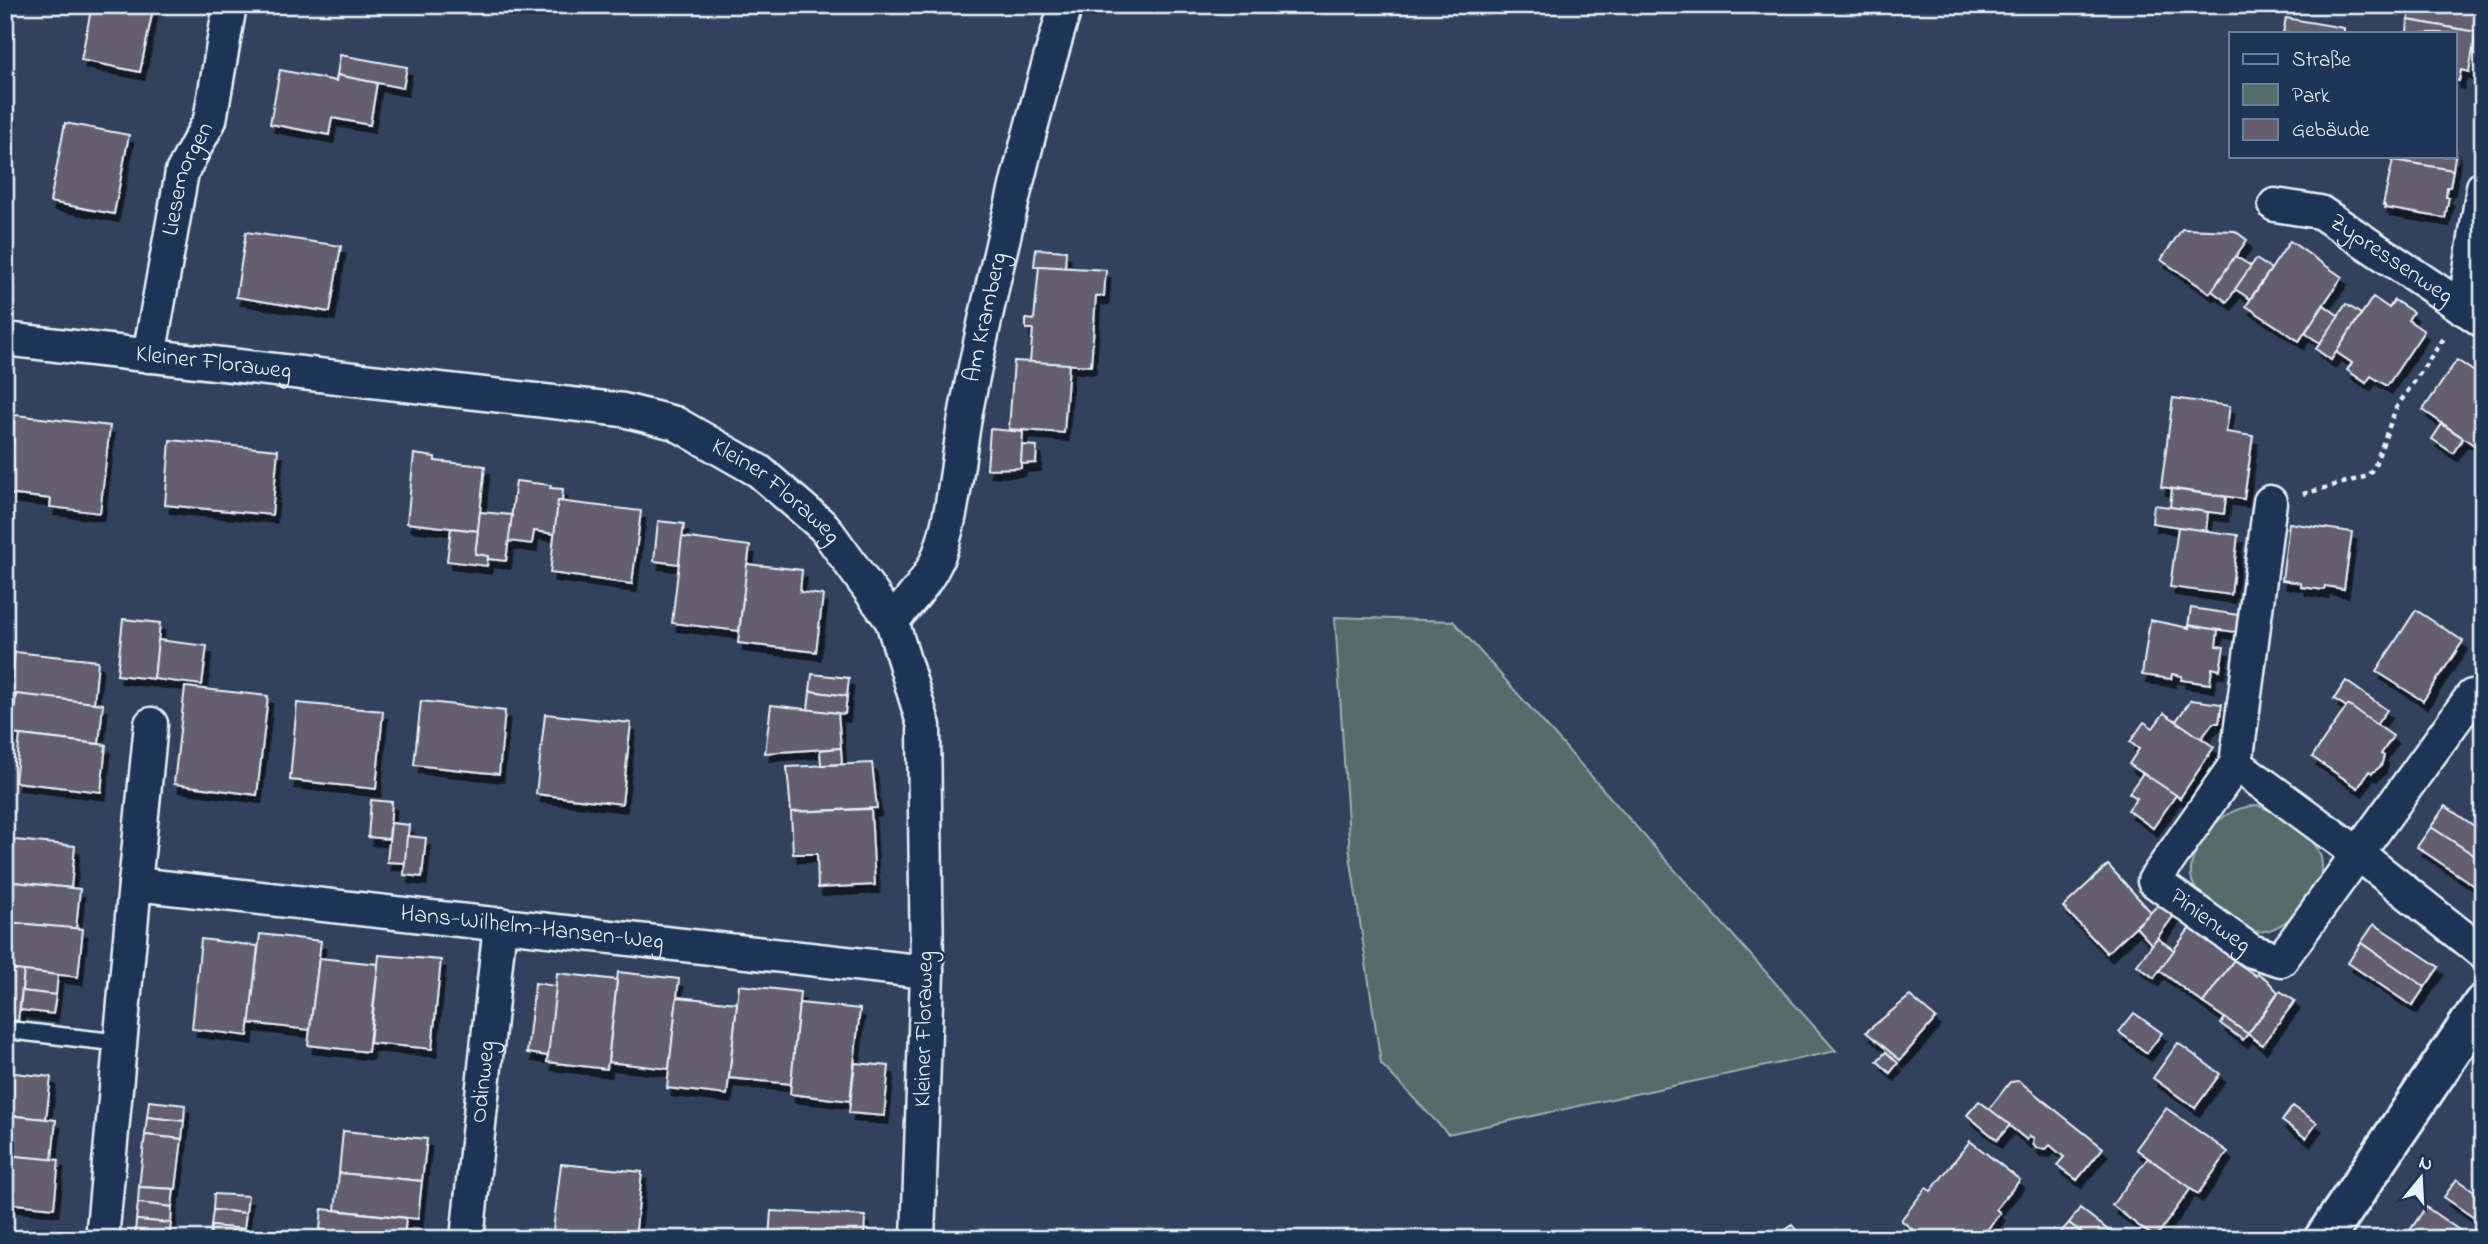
<svg xmlns="http://www.w3.org/2000/svg" width="2488" height="1244" font-family="'Indie Flower',sans-serif">
  <defs>
    <filter id="shadow"><feDropShadow dx="4.5" dy="8" stdDeviation="0" flood-color="#0009"/></filter>
  </defs>
  <rect width="100%" height="100%" fill="#32425e"/>
  <filter id="ink" filterUnits="userSpaceOnUse"><feTurbulence type="fractalNoise" baseFrequency=".0143" numOctaves="2"/><feDisplacementMap in="SourceGraphic" scale="14" xChannelSelector="R" yChannelSelector="G"/><feConvolveMatrix kernelMatrix="1 2 1 2 8 2 1 2 1" color-interpolation-filters="sRGB"/></filter>
  <g filter="url(#ink)">
    <g fill="#546d6a" stroke="#9eafb1" stroke-width="2">
      <path d="M 1335,617 L 1453,621 L 1836,1051 L 1448,1134 L 1381,1064 L 1350,855 Z"/>
      <path d="M 2257,805 C 2283,815 2329,839 2321,874 C 2319,886 2309,896 2302,906 C 2289,922 2268,937 2247,930 C 2239,928 2231,921 2224,916 C 2190,894 2180,872 2204,837 C 2217,817 2234,808 2257,805 Z"/>
    </g>
    <g fill="#635f6f" stroke="#e8f1f8" stroke-width="2" filter="url(#shadow)">
      <path d="M 92,5 L 154,5 L 140,72 L 81,60 Z"/>
      <path d="M 2412,5 L 2480,5 L 2476,32 L 2408,20 Z"/>
      <path d="M 2286,18 L 2344,28 L 2344,33 L 2283,33 Z"/>
      <path d="M 2408,20 L 2476,32 L 2469,72 L 2461,70 L 2459,81 L 2455,80 L 2455,33 L 2407,33 Z"/>
      <path d="M 340,55 L 407,67 L 403,88 L 337,75 Z"/>
      <path d="M 280,70 L 336,81 L 337,75 L 377,83 L 370,125 L 332,118 L 329,135 L 270,124 Z"/>
      <path d="M 65,123 L 129,135 L 114,214 L 50,202 Z"/>
      <path d="M 2455,149 L 2456,150 L 2453,170 L 2393,160 L 2393,156 L 2455,156 Z"/>
      <path d="M 2393,160 L 2453,170 L 2450,187 L 2447,187 L 2446,197 L 2449,197 L 2445,218 L 2385,208 L 2385,205 L 2383,205 Z"/>
      <path d="M 2182,229 L 2235,231 L 2247,240 L 2210,293 L 2161,260 Z"/>
      <path d="M 246,232 L 341,246 L 330,312 L 236,297 Z"/>
      <path d="M 2290,241 L 2342,277 L 2299,341 L 2246,306 Z"/>
      <path d="M 1036,249 L 1066,251 L 1065,268 L 1034,266 Z"/>
      <path d="M 2235,256 L 2251,266 L 2227,302 L 2212,291 Z"/>
      <path d="M 2256,259 L 2271,269 L 2250,299 L 2235,289 Z"/>
      <path d="M 1039,266 L 1106,270 L 1104,296 L 1096,296 L 1091,366 L 1030,362 L 1033,329 L 1026,329 L 1026,319 L 1034,320 Z"/>
      <path d="M 2373,297 L 2389,308 L 2394,300 L 2413,312 L 2408,320 L 2424,331 L 2387,386 L 2371,376 L 2366,383 L 2347,370 L 2352,363 L 2336,352 Z"/>
      <path d="M 2346,304 L 2361,314 L 2331,360 L 2316,349 Z"/>
      <path d="M 2324,305 L 2339,316 L 2320,343 L 2305,333 Z"/>
      <path d="M 2457,360 L 2476,373 L 2477,371 L 2483,374 L 2481,450 L 2423,410 Z"/>
      <path d="M 1014,361 L 1069,364 L 1064,433 L 1009,429 Z"/>
      <path d="M 2173,398 L 2230,406 L 2226,432 L 2253,436 L 2244,499 L 2161,487 Z"/>
      <path d="M 15,415 L 110,426 L 100,513 L 50,507 L 51,499 L 7,494 Z"/>
      <path d="M 2442,424 L 2463,438 L 2453,453 L 2432,439 Z"/>
      <path d="M 5,429 L 14,430 L 7,494 L 5,494 Z"/>
      <path d="M 990,429 L 1023,432 L 1021,468 L 987,469 Z"/>
      <path d="M 170,440 L 278,450 L 272,515 L 165,505 Z"/>
      <path d="M 1022,445 L 1037,446 L 1036,463 L 1021,464 Z"/>
      <path d="M 414,454 L 435,457 L 435,461 L 485,466 L 478,531 L 407,523 Z"/>
      <path d="M 516,481 L 551,485 L 550,488 L 563,489 L 562,501 L 558,501 L 555,534 L 534,531 L 532,544 L 508,541 Z"/>
      <path d="M 2172,489 L 2226,497 L 2224,514 L 2170,507 Z"/>
      <path d="M 558,501 L 641,511 L 632,584 L 550,573 Z"/>
      <path d="M 2154,505 L 2208,512 L 2206,531 L 2152,523 Z"/>
      <path d="M 480,512 L 512,515 L 506,561 L 488,559 L 488,556 L 475,554 Z"/>
      <path d="M 658,521 L 684,524 L 679,564 L 654,561 Z"/>
      <path d="M 2289,523 L 2352,532 L 2344,589 L 2325,586 L 2324,590 L 2301,587 L 2301,583 L 2282,580 Z"/>
      <path d="M 2178,527 L 2238,535 L 2231,595 L 2170,587 Z"/>
      <path d="M 451,528 L 478,531 L 475,554 L 488,556 L 487,566 L 447,561 Z"/>
      <path d="M 682,537 L 750,546 L 739,631 L 672,623 Z"/>
      <path d="M 747,564 L 802,570 L 800,592 L 823,595 L 816,652 L 738,643 Z"/>
      <path d="M 2191,608 L 2239,615 L 2236,632 L 2188,626 Z"/>
      <path d="M 2416,610 L 2463,641 L 2423,701 L 2376,671 Z"/>
      <path d="M 123,619 L 160,623 L 154,679 L 117,675 Z"/>
      <path d="M 2150,620 L 2189,628 L 2189,625 L 2218,630 L 2216,646 L 2224,647 L 2220,670 L 2212,668 L 2210,684 L 2181,680 L 2182,676 L 2172,674 L 2171,679 L 2142,675 Z"/>
      <path d="M 158,640 L 207,646 L 202,685 L 154,679 Z"/>
      <path d="M 15,652 L 98,661 L 94,703 L 10,694 Z"/>
      <path d="M 812,674 L 849,678 L 847,696 L 810,691 Z"/>
      <path d="M 2346,681 L 2387,710 L 2376,725 L 2334,699 Z"/>
      <path d="M 185,687 L 268,696 L 257,795 L 174,784 Z"/>
      <path d="M 810,691 L 847,696 L 845,714 L 808,710 Z"/>
      <path d="M 16,694 L 103,704 L 99,744 L 12,734 Z"/>
      <path d="M 2191,700 L 2222,704 L 2219,723 L 2213,723 L 2201,739 L 2176,721 Z"/>
      <path d="M 421,701 L 505,711 L 499,774 L 414,765 Z"/>
      <path d="M 297,703 L 383,711 L 376,789 L 290,780 Z"/>
      <path d="M 771,705 L 838,713 L 841,748 L 765,753 Z"/>
      <path d="M 2348,705 L 2393,736 L 2381,754 L 2384,756 L 2381,766 L 2372,773 L 2369,771 L 2358,788 L 2312,757 Z"/>
      <path d="M 2164,713 L 2214,747 L 2180,798 L 2129,764 L 2139,749 L 2130,742 L 2144,722 L 2153,728 Z"/>
      <path d="M 545,714 L 631,723 L 622,804 L 536,794 Z"/>
      <path d="M 20,735 L 106,745 L 101,792 L 15,782 Z"/>
      <path d="M 841,748 L 842,764 L 821,765 L 820,750 Z"/>
      <path d="M 872,763 L 877,808 L 791,812 L 787,767 Z"/>
      <path d="M 2143,773 L 2176,795 L 2153,828 L 2128,810 L 2137,798 L 2129,793 Z"/>
      <path d="M 371,800 L 392,802 L 389,839 L 368,837 Z"/>
      <path d="M 2445,806 L 2483,832 L 2483,861 L 2431,827 Z"/>
      <path d="M 871,809 L 875,885 L 818,888 L 817,854 L 793,854 L 791,812 Z"/>
      <path d="M 391,823 L 409,825 L 405,863 L 387,862 Z"/>
      <path d="M 2431,827 L 2483,861 L 2482,891 L 2417,847 Z"/>
      <path d="M 407,836 L 426,838 L 422,877 L 404,875 Z"/>
      <path d="M 5,839 L 75,846 L 71,888 L 5,881 Z"/>
      <path d="M 2108,865 L 2151,912 L 2107,953 L 2063,907 Z"/>
      <path d="M 5,881 L 80,889 L 76,929 L 5,922 Z"/>
      <path d="M 2160,903 L 2175,914 L 2152,945 L 2136,927 Z"/>
      <path d="M 5,922 L 83,929 L 78,977 L 5,969 Z"/>
      <path d="M 2374,924 L 2439,967 L 2425,987 L 2361,943 Z"/>
      <path d="M 2190,928 L 2200,935 L 2202,933 L 2234,960 L 2203,1003 L 2159,970 Z"/>
      <path d="M 260,934 L 321,941 L 310,1030 L 249,1023 Z"/>
      <path d="M 2157,938 L 2174,950 L 2154,978 L 2137,965 Z"/>
      <path d="M 201,939 L 258,946 L 248,1036 L 192,1029 Z"/>
      <path d="M 2361,943 L 2425,987 L 2412,1006 L 2348,963 Z"/>
      <path d="M 379,955 L 441,960 L 432,1049 L 370,1043 Z"/>
      <path d="M 319,958 L 378,964 L 368,1052 L 308,1045 Z"/>
      <path d="M 2234,960 L 2256,976 L 2257,973 L 2266,979 L 2278,992 L 2248,1034 L 2203,1003 Z"/>
      <path d="M 5,969 L 24,971 L 18,1021 L 5,1019 Z"/>
      <path d="M 24,971 L 58,975 L 56,995 L 22,991 Z"/>
      <path d="M 618,972 L 679,979 L 669,1069 L 608,1062 Z"/>
      <path d="M 557,973 L 617,980 L 607,1069 L 547,1062 Z"/>
      <path d="M 535,983 L 556,986 L 548,1056 L 527,1053 Z"/>
      <path d="M 739,985 L 800,992 L 791,1084 L 729,1078 Z"/>
      <path d="M 22,991 L 56,995 L 53,1014 L 20,1010 Z"/>
      <path d="M 2280,991 L 2295,1001 L 2262,1045 L 2248,1034 Z"/>
      <path d="M 1910,996 L 1936,1018 L 1900,1060 L 1866,1032 Z"/>
      <path d="M 677,997 L 737,1003 L 727,1095 L 667,1088 Z"/>
      <path d="M 799,1003 L 860,1009 L 850,1101 L 790,1094 Z"/>
      <path d="M 2134,1013 L 2162,1033 L 2147,1053 L 2119,1032 Z"/>
      <path d="M 2225,1018 L 2248,1034 L 2243,1040 L 2221,1024 Z"/>
      <path d="M 2178,1043 L 2220,1074 L 2195,1108 L 2153,1078 Z"/>
      <path d="M 1886,1052 L 1898,1063 L 1890,1073 L 1877,1061 Z"/>
      <path d="M 855,1063 L 889,1066 L 884,1116 L 849,1113 Z"/>
      <path d="M 5,1072 L 51,1077 L 46,1119 L 5,1115 Z"/>
      <path d="M 2019,1081 L 2103,1148 L 2077,1180 L 2057,1165 L 2064,1157 L 2050,1145 L 2046,1149 L 2036,1148 L 2033,1144 L 2034,1138 L 2030,1136 L 2027,1140 L 1989,1109 L 2010,1082 Z"/>
      <path d="M 149,1101 L 185,1105 L 184,1121 L 147,1117 Z"/>
      <path d="M 1979,1101 L 2010,1125 L 1997,1140 L 1967,1115 Z"/>
      <path d="M 2293,1106 L 2317,1123 L 2306,1138 L 2282,1121 Z"/>
      <path d="M 2166,1108 L 2228,1152 L 2198,1194 L 2136,1149 Z"/>
      <path d="M 5,1115 L 56,1120 L 52,1160 L 5,1155 Z"/>
      <path d="M 147,1117 L 184,1121 L 182,1139 L 145,1135 Z"/>
      <path d="M 343,1131 L 427,1139 L 422,1181 L 339,1173 Z"/>
      <path d="M 145,1135 L 182,1139 L 176,1189 L 139,1187 Z"/>
      <path d="M 1970,1141 L 2020,1180 L 1996,1209 L 2000,1213 L 1980,1239 L 1924,1239 L 1901,1220 L 1926,1188 L 1931,1191 Z"/>
      <path d="M 5,1155 L 59,1160 L 54,1208 L 5,1203 Z"/>
      <path d="M 2148,1158 L 2191,1188 L 2156,1237 L 2144,1230 L 2112,1205 Z"/>
      <path d="M 561,1164 L 642,1172 L 635,1239 L 552,1239 Z"/>
      <path d="M 339,1173 L 422,1181 L 418,1219 L 335,1210 Z"/>
      <path d="M 2457,1179 L 2483,1197 L 2483,1206 L 2474,1218 L 2444,1197 Z"/>
      <path d="M 139,1187 L 174,1189 L 172,1207 L 138,1203 Z"/>
      <path d="M 214,1194 L 248,1196 L 246,1213 L 213,1210 Z"/>
      <path d="M 138,1203 L 172,1207 L 171,1223 L 136,1220 Z"/>
      <path d="M 2426,1207 L 2472,1239 L 2404,1239 Z"/>
      <path d="M 2080,1208 L 2113,1234 L 2110,1239 L 2089,1239 L 2069,1223 Z"/>
      <path d="M 322,1209 L 406,1218 L 404,1239 L 319,1239 Z"/>
      <path d="M 213,1210 L 246,1213 L 244,1229 L 211,1226 Z"/>
      <path d="M 771,1211 L 865,1216 L 864,1239 L 769,1239 Z"/>
      <path d="M 136,1220 L 171,1223 L 169,1239 L 135,1237 Z"/>
      <path d="M 2069,1223 L 2089,1239 L 2061,1239 L 2057,1236 Z"/>
      <path d="M 1792,1225 L 1803,1239 L 1775,1239 Z"/>
      <path d="M 211,1226 L 244,1229 L 244,1239 L 210,1239 Z"/>
    </g>
    <g fill="none" stroke-linecap="round" stroke-linejoin="round">
      <defs>
        <path id="lane" d="M 17,1031 L 121,1043"/>
        <g id="street">
          <path id="s1" d="M 2275,205 L 2320,212 L 2483,321"/>
          <path d="M 2464,309 L 2483,187"/>
          <path id="s2" d="M 5,339 L 623,410 L 675,423 L 759,471 L 824,527 L 892,621 L 924,726 L 927,972 L 918,1239"/>
          <path id="s3" d="M 149,356 L 182,172 L 210,120 L 230,5"/>
          <path d="M 2270,502 L 2236,764 L 2357,853 L 2483,953"/>
          <path id="s4" d="M 892,621 C 908,603 925,585 936,562 C 955,518 958,449 968,401 C 995,268 1026,135 1066,5"/>
          <path id="s5" d="M 2236,764 L 2154,881 L 2251,951 L 2281,960 L 2472,696"/>
          <path d="M 135,884 L 151,724"/>
          <path id="s6" d="M 102,1239 L 135,884 L 927,972"/>
          <path id="s7" d="M 467,1239 L 500,924"/>
        </g>
        <path id="secondary" d="M 2324,1239 L 2483,1004"/>
      </defs>
      <use href="#lane" stroke="#e8f1f8" stroke-width="21"/>
      <use href="#street" stroke="#e8f1f8" stroke-width="37"/>
      <use href="#secondary" stroke="#e8f1f8" stroke-width="44"/>
      <path stroke="#e8f1f8" stroke-width="4.5" stroke-dasharray="5 5" stroke-linecap="butt" d="M 2303,494 L 2368,476 L 2375,465 L 2396,408 L 2444,338"/>
      <use href="#lane" stroke="#1d3557" stroke-width="16"/>
      <use href="#street" stroke="#1d3557" stroke-width="32"/>
      <use href="#secondary" stroke="#1d3557" stroke-width="38"/>
    </g>
  </g>
  <g text-anchor="middle" dominant-baseline="central" stroke-width="5" stroke-linejoin="round" paint-order="stroke">
    <g font-size="24" fill="#e8f1f8" stroke="#1d3557">
      <text stroke="none"><textPath href="#s3" startOffset="182">Liesemorgen</textPath></text>
      <text stroke="none"><textPath href="#s1" startOffset="131">Zypressenweg</textPath></text>
      <text stroke="none"><textPath href="#s4" startOffset="324">Am Kramberg</textPath></text>
      <text stroke="none"><textPath href="#s2" startOffset="210">Kleiner Floraweg</textPath></text>
      <text stroke="none"><textPath href="#s2" startOffset="798">Kleiner Floraweg</textPath></text>
      <text stroke="none"><textPath href="#s5" startOffset="212">Pinienweg</textPath></text>
      <text stroke="none"><textPath href="#s6" startOffset="756">Hans-Wilhelm-Hansen-Weg</textPath></text>
      <text transform="translate(925 1029) rotate(-89)">Kleiner Floraweg</text>
      <text stroke="none"><textPath href="#s7" startOffset="158">Odinweg</textPath></text>
    </g>
  </g>
  <rect width="2488" height="1244" fill="none" stroke="#1d3557" stroke-width="28"/>
  <rect x="14" y="14" width="2460" height="1216" fill="none" stroke="#e8f1f8" stroke-width="2.5" filter="url(#ink)"/>
  <rect x="2229" y="32" width="228" height="126" fill="#1d3557" stroke="#6e8097" stroke-width="2"/>
  <rect x="2243" y="54" width="35" height="10" fill="#1d3557" stroke="#6e8097" stroke-width="2"/>
  <text x="2292" y="66" font-size="21" fill="#e8f1f8">Straße</text>
  <rect x="2243" y="84" width="35" height="21" fill="#546d6a" stroke="#6e8097" stroke-width="2"/>
  <text x="2292" y="102" font-size="21" fill="#e8f1f8">Park</text>
  <rect x="2243" y="119" width="35" height="21" fill="#635f6f" stroke="#6e8097" stroke-width="2"/>
  <text x="2292" y="136" font-size="21" fill="#e8f1f8">Gebäude</text>
  <g transform="translate(2421 1178) rotate(18)" stroke="#1d3557" stroke-width="5" paint-order="stroke">
  <path d="M0-5L12 26L0 18L-12 26Z" fill="#e8f1f8"/>
  <text y="-10" font-size="19" font-weight="bold" text-anchor="middle" fill="#e8f1f8">N</text>
  </g>
</svg>
